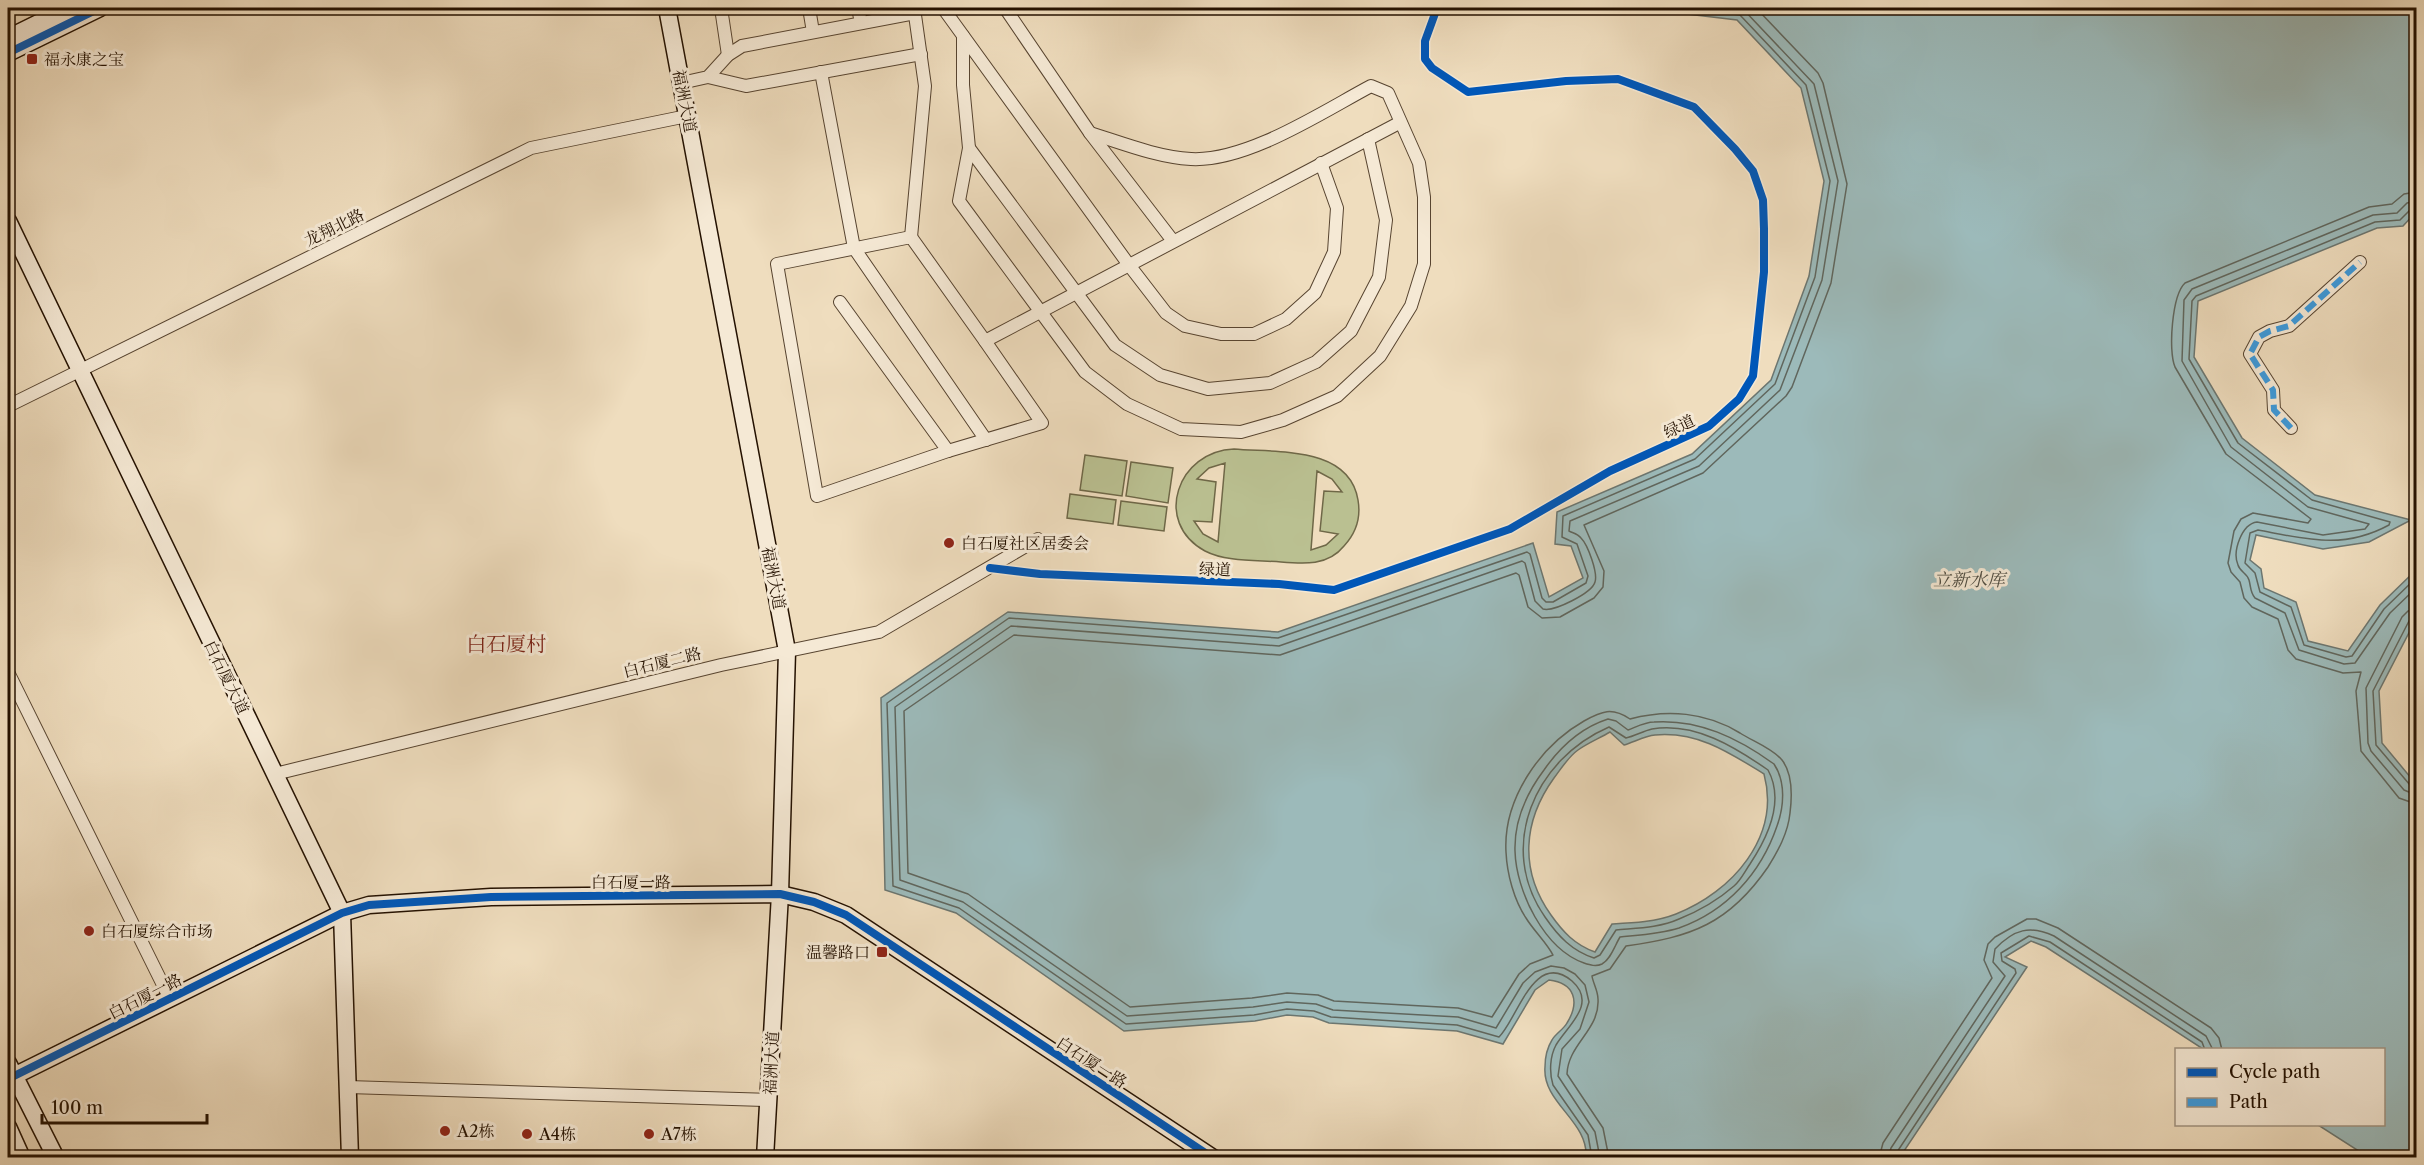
<svg xmlns="http://www.w3.org/2000/svg" width="2424" height="1165" font-family="'Libre Caslon Text','Noto Serif SC',serif">
  <rect width="100%" height="100%" fill="#efddbe"/>
  <filter id="stains"><feTurbulence type="fractalNoise" baseFrequency=".00333" numOctaves="4"/><feColorMatrix values="0 0 0 0 .2 0 0 0 0 .09 0 0 0 0 .02 0 0 0 .5 -.17"/></filter>
  <radialGradient id="worn" r=".72"><stop offset=".6" stop-color="#630" stop-opacity="0"/><stop offset="1" stop-color="#630" stop-opacity=".3"/></radialGradient>
  <g fill="#bac091" stroke="#6f6848" stroke-width="1.5" fill-rule="evenodd">
    <path d="M 1234,449 C 1275,453 1349,445 1358,500 C 1361,517 1356,533 1344,546 C 1328,566 1304,564 1281,562 C 1257,560 1226,562 1205,551 C 1152,522 1178,451 1234,449 ZM 1225,463 L 1218,542 L 1203,534 L 1194,521 L 1212,522 L 1216,482 L 1197,479 L 1209,468 ZM 1317,471 L 1332,479 L 1342,492 L 1324,491 L 1320,531 L 1338,534 L 1326,545 L 1311,550 Z"/>
    <path d="M 1085,455 L 1127,461 L 1122,496 L 1080,490 Z"/>
    <path d="M 1131,462 L 1173,468 L 1168,503 L 1126,496 Z"/>
    <path d="M 1070,494 L 1116,500 L 1113,524 L 1067,518 Z"/>
    <path d="M 1121,501 L 1167,507 L 1164,531 L 1118,525 Z"/>
  </g>
  <path fill="#9cbaba" stroke="#6c7670" stroke-width="1.5" fill-rule="evenodd" d="M 1621,8 L 2416,8 L 2416,212 L 2403,226 L 2377,228 L 2198,301 L 2194,357 L 2242,438 L 2315,495 L 2411,520 L 2369,542 L 2323,549 L 2256,535 L 2250,560 L 2261,569 L 2264,588 L 2296,602 L 2308,641 L 2348,651 L 2380,605 L 2416,570 L 2416,619 L 2379,691 L 2382,743 L 2416,784 L 2416,1157 L 2368,1157 L 2318,1125 L 2384,1124 L 2384,1050 L 2203,1049 L 2046,947 L 2031,941 L 2005,957 L 2027,967 L 1900,1157 L 1586,1158 C 1589,1121 1542,1103 1545,1067 C 1545,1058 1547,1048 1552,1040 C 1556,1033 1563,1030 1567,1023 C 1580,1002 1575,983 1549,980 L 1535,990 L 1503,1044 L 1457,1031 L 1329,1023 L 1313,1017 L 1287,1015 L 1255,1021 L 1124,1031 L 956,913 L 885,890 L 881,698 L 1008,612 L 1278,632 L 1533,543 L 1549,597 L 1583,578 L 1571,546 L 1555,544 L 1557,512 L 1692,454 L 1771,380 L 1809,276 L 1824,181 L 1801,88 L 1737,20 L 1645,9 L 1623,12 ZM 1610,732 L 1624,745 C 1634,742 1645,736 1655,735 C 1698,731 1730,753 1764,774 C 1781,837 1732,892 1676,914 C 1656,922 1633,923 1612,924 L 1595,952 C 1575,945 1563,932 1551,915 C 1519,870 1523,821 1554,778 C 1561,769 1568,757 1578,750 C 1588,743 1600,738 1610,732 Z"/>
  <g fill="none" stroke-linecap="round" stroke-linejoin="round">
    <g stroke="#60665d" stroke-width="1.5">
      <path d="M 2416,192 L 2404,194 L 2392,204 L 2369,207 L 2185,283 C 2172,295 2168,351 2175,367 L 2226,454 L 2311,519 L 2308,523 L 2253,513 L 2241,519 L 2234,531 L 2228,563 L 2231,572 L 2240,582 L 2244,598 L 2252,607 L 2278,619 L 2288,650 L 2296,659 L 2343,673 L 2361,672 L 2356,691 L 2361,751 L 2399,798 L 2416,804"/>
      <path d="M 2416,201 L 2407,203 L 2397,213 L 2373,215 L 2192,289 L 2184,300 L 2182,361 L 2231,447 L 2308,507 L 2369,524 L 2365,529 L 2323,535 L 2257,522 C 2242,524 2232,551 2238,565 C 2240,572 2247,573 2249,580 C 2251,587 2250,592 2255,598 L 2285,613 L 2299,650 L 2344,664 L 2355,663 L 2390,613 L 2416,588"/>
      <path d="M 2416,209 L 2410,210 L 2400,220 L 2375,222 L 2196,296 L 2192,301 L 2189,359 L 2238,443 L 2312,500 L 2390,522 L 2389,525 C 2343,550 2306,539 2258,530 L 2250,533 L 2245,563 L 2255,573 L 2260,592 L 2291,607 L 2304,645 L 2346,657 L 2352,656 L 2384,609 L 2416,578"/>
      <path d="M 2416,610 L 2408,611 L 2402,617 L 2366,688 L 2368,743 L 2371,751 L 2404,790 L 2416,795"/>
      <path d="M 2416,617 L 2409,621 L 2373,691 L 2376,745 L 2410,785 L 2416,787"/>
      <path d="M 1608,719 L 1616,721 L 1628,730 C 1636,727 1645,722 1654,722 C 1699,719 1738,738 1774,764 C 1786,782 1784,807 1777,826 C 1761,873 1727,911 1679,928 C 1660,934 1640,935 1620,937 C 1615,945 1611,959 1602,964 C 1596,967 1590,965 1584,963 C 1544,949 1516,891 1515,851 C 1514,820 1526,794 1544,770 C 1560,747 1580,728 1608,719 Z"/>
      <path d="M 1609,727 L 1626,738 C 1635,736 1643,731 1652,729 C 1695,722 1735,747 1768,770 C 1785,801 1768,837 1750,864 C 1745,871 1741,880 1734,886 C 1718,900 1699,911 1679,919 C 1659,928 1637,928 1616,930 L 1600,955 L 1594,958 C 1572,951 1558,936 1545,917 C 1496,847 1535,759 1609,727 Z"/>
      <path d="M 1592,1158 L 1588,1135 L 1553,1085 C 1549,1072 1550,1056 1556,1045 C 1567,1026 1598,1004 1572,981 C 1534,949 1517,1020 1499,1037 L 1457,1025 L 1331,1017 L 1314,1011 L 1287,1009 L 1254,1015 L 1126,1024 L 959,908 L 893,886 L 887,703 L 1009,618 L 1278,638 L 1527,552 L 1530,554 L 1542,598 L 1546,602 L 1553,602 L 1586,583 L 1588,576 L 1577,544 L 1562,537 L 1563,516 L 1695,459 L 1775,384 L 1815,277 L 1830,181 L 1806,85 L 1740,15 L 1684,8"/>
      <path d="M 1600,1158 L 1595,1132 L 1558,1076 L 1562,1049 L 1580,1029 L 1589,1002 L 1585,985 L 1575,974 L 1564,968 L 1551,966 L 1535,972 L 1523,983 L 1496,1028 L 1458,1017 L 1333,1010 L 1316,1004 L 1287,1002 L 1253,1007 L 1127,1016 L 963,902 L 900,880 L 895,707 L 1011,626 L 1279,646 L 1522,561 L 1525,563 L 1535,601 L 1543,609 C 1554,612 1592,593 1595,582 C 1598,573 1588,545 1581,538 C 1578,534 1573,533 1569,531 L 1570,521 L 1699,466 L 1780,390 L 1822,280 L 1838,181 L 1814,84 L 1742,8"/>
      <path d="M 1609,1158 L 1603,1128 L 1567,1074 C 1568,1044 1600,1030 1598,999 C 1598,991 1593,983 1592,976 L 1610,969 L 1626,946 C 1691,937 1729,924 1768,867 C 1778,851 1788,833 1790,813 C 1792,797 1793,774 1782,760 C 1772,748 1752,741 1740,733 C 1706,712 1667,709 1630,719 C 1612,707 1602,711 1584,721 C 1540,746 1503,799 1506,852 C 1507,874 1514,900 1526,918 C 1534,931 1546,942 1553,955 L 1530,964 L 1519,974 L 1492,1017 L 1458,1008 L 1334,1001 L 1318,995 L 1287,993 L 1252,998 L 1130,1007 L 968,894 L 908,873 L 904,711 L 1014,635 L 1280,655 L 1516,573 L 1519,575 L 1528,607 L 1542,618 L 1560,617 L 1594,598 L 1603,587 L 1604,571 L 1584,525 L 1703,473 L 1786,396 L 1792,387 L 1831,283 L 1847,184 L 1823,83 L 1818,73 L 1756,8"/>
      <path d="M 1879,1158 L 1883,1143 L 1992,978 L 1984,960 L 1988,944 L 1995,937 L 2027,919 L 2036,919 L 2058,928 L 2211,1028 L 2219,1038 L 2222,1050"/>
      <path d="M 1888,1158 L 1891,1148 L 2005,976 L 1993,962 L 1995,949 C 2014,929 2030,925 2054,936 L 2206,1036 L 2213,1050"/>
      <path d="M 1896,1158 L 1897,1152 L 2016,973 L 2015,969 L 2002,961 L 2001,953 L 2029,936 L 2050,942 L 2202,1042 L 2205,1050"/>
    </g>
    <defs>
      <g id="street">
        <path d="M 721,8 L 728,55"/>
        <path d="M 809,8 L 813,32"/>
        <path d="M 858,8 L 861,23"/>
        <path d="M 943,8 L 1129,265 L 1166,313 L 1185,326 L 1221,334 L 1254,334 L 1286,319 L 1315,293 L 1334,252 L 1337,208 L 1321,163"/>
        <path d="M 1005,8 L 1090,133 L 1173,241"/>
        <path d="M 963,36 L 963,85 L 969,148 L 959,201 L 1085,372 L 1127,404 L 1181,429 L 1241,432 L 1283,420 L 1337,396 L 1380,356 L 1411,306 L 1424,264 L 1424,197 L 1419,163 L 1388,93 L 1371,86 C 1322,112 1247,162 1191,159 C 1157,157 1122,143 1090,133"/>
        <path d="M 821,72 L 854,248 L 986,440"/>
        <path d="M 708,77 L 746,86 L 921,54"/>
        <path d="M 681,83 L 708,77 L 728,55 L 742,46 L 915,13"/>
        <path d="M 969,148 L 1115,345 L 1160,375 L 1208,389 L 1270,383 L 1316,362 L 1351,331 L 1379,277 L 1386,220 L 1368,139"/>
        <path d="M 911,237 L 925,86 L 914,8"/>
        <path d="M 840,302 L 948,451 L 817,496 L 777,264 L 911,237 L 985,341 L 1399,123"/>
        <path d="M 8,406 L 531,148 L 687,116"/>
        <path d="M 2291,428 L 2274,410 L 2273,390 L 2250,354 L 2259,337 L 2270,331 L 2289,326 L 2360,262"/>
        <path d="M 948,451 L 1042,423 L 985,341"/>
        <path d="M 8,672 L 170,999"/>
        <path d="M 275,774 L 721,665 L 879,632 L 1038,539"/>
        <path d="M 348,1087 L 768,1100"/>
      </g>
      <g id="secondary">
        <path d="M 667,8 L 787,651 L 780,894 L 765,1158"/>
        <path d="M 8,38 L 69,8"/>
        <path d="M 8,53 L 100,8"/>
        <path d="M 8,221 L 342,913 L 350,1158"/>
        <path d="M 8,1063 L 56,1158"/>
        <path d="M 14,1076 L 342,913 L 369,905 L 491,897 L 780,894 L 814,902 L 846,915 L 1213,1158"/>
        <path d="M 8,1127 L 22,1158"/>
      </g>
    </defs>
    <use href="#street" stroke="#574430" stroke-width="14"/>
    <use href="#secondary" stroke="#241100" stroke-width="19"/>
    <use href="#street" stroke="#f5e9d5" stroke-width="12"/>
    <use href="#secondary" stroke="#f5e9d5" stroke-width="16"/>
    <path stroke="#3c9adc" stroke-width="6" stroke-dasharray="12 6" stroke-linecap="butt" d="M 2291,428 L 2274,410 L 2273,390 L 2250,354 L 2259,337 L 2270,331 L 2289,326 L 2360,262"/>
    <defs>
      <g id="cycleway">
        <path d="M 8,53 L 100,8"/>
        <path d="M 990,568 L 1040,574 L 1279,584 L 1334,590 L 1510,529 L 1610,471 L 1709,426 L 1739,399 L 1753,376 L 1764,272 L 1764,229 L 1763,200 L 1753,171 L 1735,149 L 1694,107 L 1618,79 L 1566,81 L 1468,92 L 1432,68 L 1425,59 L 1425,41 L 1437,8"/>
        <path d="M 14,1076 L 342,913 L 369,905 L 491,897 L 780,894 L 814,902 L 846,915 L 1213,1158"/>
      </g>
    </defs>
    <use href="#cycleway" stroke="#f5e9d5" stroke-width="11"/>
    <use href="#cycleway" stroke="#0057b8" stroke-width="8"/>
  </g>
  <g fill="#8f2418" stroke="#f5e9d5" stroke-width="2">
    <rect x="26" y="53" width="12" height="12" rx="3"/>
    <circle cx="949" cy="543" r="6"/>
    <circle cx="89" cy="931" r="6"/>
    <rect x="876" y="946" width="12" height="12" rx="3"/>
    <circle cx="445" cy="1131" r="6"/>
    <circle cx="527" cy="1134" r="6"/>
    <circle cx="649" cy="1134" r="6"/>
  </g>
  <g text-anchor="middle" dominant-baseline="central" stroke-width="6" stroke-linejoin="round" paint-order="stroke">
    <g font-size="16" fill="#241100" stroke="#f5e9d5" text-anchor="start">
      <text x="44" y="59">福永康之宝</text>
      <text x="961" y="543">白石厦社区居委会</text>
      <text x="101" y="931">白石厦综合市场</text>
      <text x="870" y="952" text-anchor="end">温馨路口</text>
      <text x="457" y="1131">A2栋</text>
      <text x="539" y="1134">A4栋</text>
      <text x="661" y="1134">A7栋</text>
    </g>
    <g font-size="16" fill="#241100" stroke="#f5e9d5">
      <text transform="translate(685 101) rotate(79)">福洲大道</text>
      <text transform="translate(334 227) rotate(-26)">龙翔北路</text>
      <text transform="translate(1679 426) rotate(-26)">绿道</text>
      <text transform="translate(1215 569) rotate(2)">绿道</text>
      <text transform="translate(774 578) rotate(79)">福洲大道</text>
      <text transform="translate(662 662) rotate(-14)">白石厦二路</text>
      <text transform="translate(227 677) rotate(64)">白石厦大道</text>
      <text x="631" y="882">白石厦一路</text>
      <text transform="translate(145 996) rotate(-27)">白石厦一路</text>
      <text transform="translate(1092 1062) rotate(33)">白石厦一路</text>
      <text transform="translate(771 1063) rotate(-87)">福洲大道</text>
    </g>
    <g font-size="18" font-style="italic" fill="#4e4c41" stroke="#f5e9d5">
      <text x="1969" y="580">立新水库</text>
    </g>
    <g font-size="20" fill="#7a1f14" stroke="#f5e9d5">
      <text x="506" y="644">白石厦村</text>
    </g>
  </g>
  <rect width="2424" height="1165" fill="none" stroke="#efddbe" stroke-width="30"/>
  <rect x="9" y="9" width="2406" height="1147" fill="none" stroke="#241100" stroke-width="3"/>
  <rect x="15" y="15" width="2394" height="1135" fill="none" stroke="#241100" stroke-width="1.5"/>
  <rect x="2175" y="1048" width="210" height="78" fill="#f5e9d5" stroke="#a19380" stroke-width="1.5"/>
  <rect x="2187" y="1068" width="30" height="9" fill="#0057b8" stroke="#a19380" stroke-width="1.5"/>
  <text x="2229" y="1078" font-size="18" fill="#241100">Cycle path</text>
  <rect x="2187" y="1098" width="30" height="9" fill="#3c9adc" stroke="#a19380" stroke-width="1.5"/>
  <text x="2229" y="1108" font-size="18" fill="#241100">Path</text>
  <path d="M42 1114v9h165v-9" fill="none" stroke="#241100" stroke-width="3"/>
  <text x="51" y="1114" font-size="18" fill="#241100" stroke="#f5e9d5" stroke-width="4.5" paint-order="stroke">100 m</text>
  <rect width="100%" height="100%" filter="url(#stains)"/>
  <rect width="100%" height="100%" fill="url(#worn)"/>
</svg>
